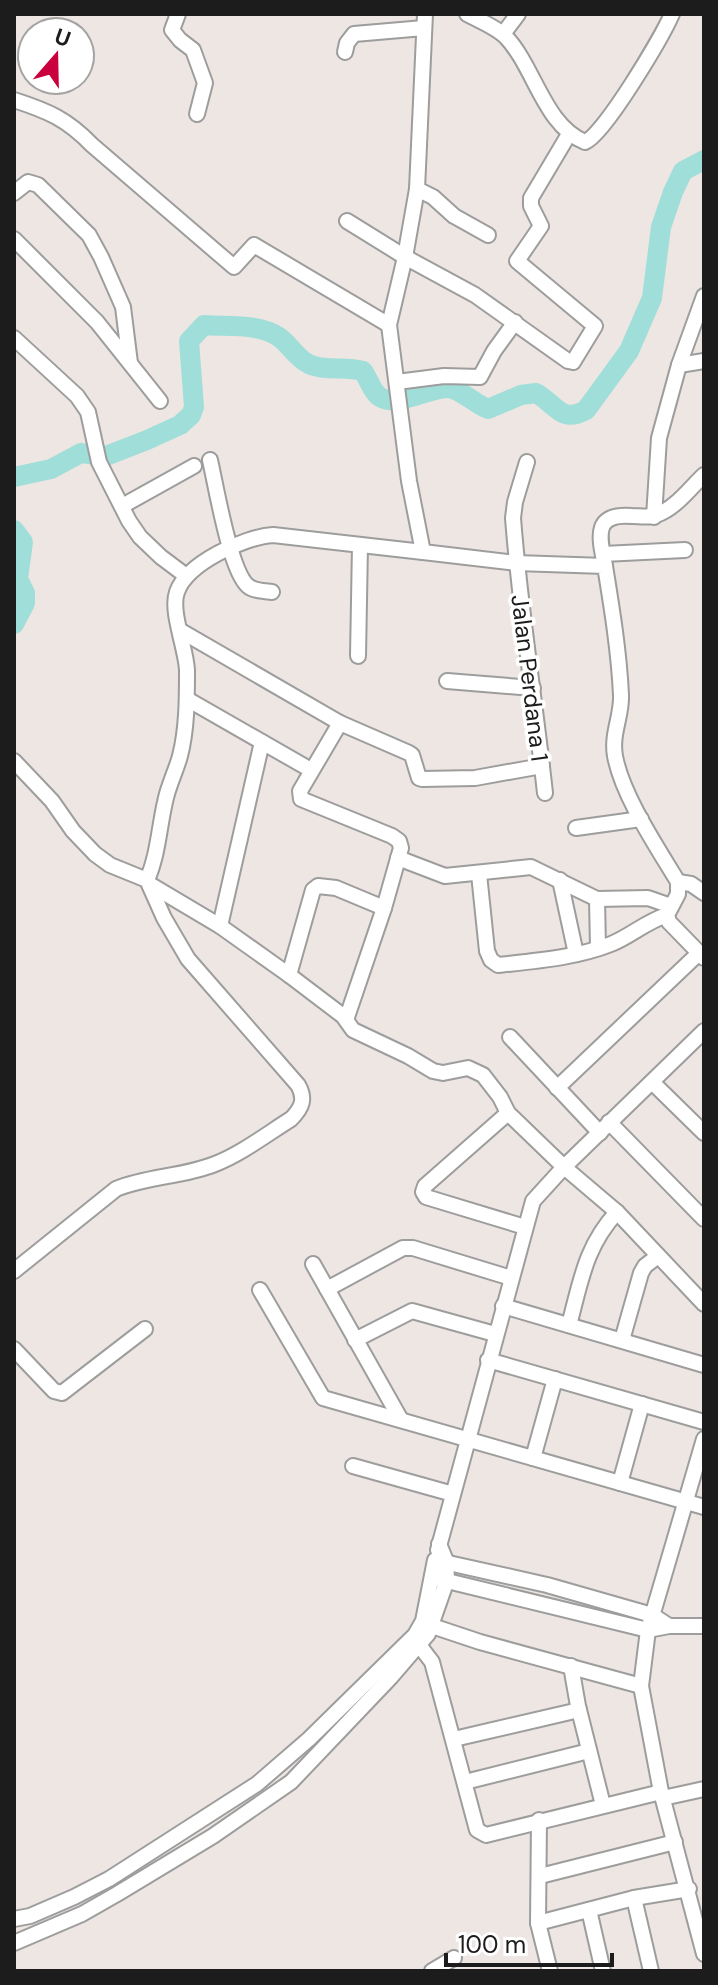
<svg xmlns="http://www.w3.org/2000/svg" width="718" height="1985" font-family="'DM Sans',sans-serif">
  <rect width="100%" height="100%" fill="#eee6e2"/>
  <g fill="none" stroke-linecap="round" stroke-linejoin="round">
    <g stroke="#a0ded9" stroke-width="20">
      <path d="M 14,477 L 51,469 L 81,453 L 106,456 L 147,440 L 180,425 L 191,415 L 194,407 L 189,341 L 204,325 C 227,327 259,323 279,337 C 289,344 296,357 307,363 C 322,372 345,366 363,371 C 368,378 373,393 380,397 C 396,408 431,387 449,388 C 460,389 475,404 488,409 L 521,395 L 536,393 C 556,404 561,424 586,410 L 629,351 L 652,298 L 661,227 L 673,192 L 683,171 L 704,160"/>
      <path d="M 14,530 L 23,542 L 18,579 L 25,593 L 25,603 L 14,624"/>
    </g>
    <defs>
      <g id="minor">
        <path d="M 178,14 L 172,30 L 180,40 L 193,50 L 205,83 L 197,114"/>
        <path d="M 425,14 L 417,189 L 405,257 L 389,325 L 409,481 L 423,552 L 516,563 L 605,566 C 612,609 619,652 621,695 C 622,716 611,734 615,756 C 622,795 657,847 678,882 L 678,894 L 667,915 L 669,922 L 704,958"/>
        <path d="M 467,14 C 480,21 496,27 506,37 C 535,68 544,125 585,142 C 604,135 662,37 672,14"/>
        <path d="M 503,34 L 518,14"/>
        <path d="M 345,52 L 347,43 L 354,34 L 424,28"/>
        <path d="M 14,100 C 48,111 67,119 92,145 L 234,267 L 254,245 L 389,325"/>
        <path d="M 417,189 L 433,197 L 454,216 L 488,235"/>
        <path d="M 14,193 L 28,182 L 38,185 L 89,235 L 101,257 L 123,307 L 130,363"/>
        <path d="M 347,221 L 405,257 L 475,295 L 568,361 L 573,362 L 595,326 L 517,261 L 541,226 L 531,206 L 531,198 L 569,134"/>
        <path d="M 14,239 L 97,322 L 160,401"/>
        <path d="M 14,338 L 77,396 L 88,412 L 99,462 L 129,521 L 140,537 L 161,557 L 185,575"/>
        <path d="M 679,365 L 704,361"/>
        <path d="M 397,382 L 444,376 L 480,377 L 494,351 L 515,322"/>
        <path d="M 210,460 C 216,486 230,571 248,586 C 254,591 264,591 272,592"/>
        <path d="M 527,462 L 515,502 L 513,518 C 520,610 535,701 545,793"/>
        <path d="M 122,506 L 194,466"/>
        <path d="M 654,517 L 659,438 L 679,365 L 704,296"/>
        <path d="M 603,554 L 685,550"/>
        <path d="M 605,566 C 599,536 593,513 632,516 C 640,516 649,518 656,515 C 675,509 690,488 704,475"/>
        <path d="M 181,631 L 340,723 L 409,753 L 412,755 L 419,778 L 422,779 L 475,778 L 542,766"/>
        <path d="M 358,656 L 360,545"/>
        <path d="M 447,681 L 533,688"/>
        <path d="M 187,699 L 311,770"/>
        <path d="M 340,723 L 300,791 L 301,799 L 392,836 L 399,841 L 401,848 L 384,908 L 346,1020"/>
        <path d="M 14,761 L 52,801 L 73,831 L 95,854 L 110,865 L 147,880 L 164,918 L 188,959 L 298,1085 C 306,1099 302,1108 291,1119 C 267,1134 241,1154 215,1164 C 183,1177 147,1176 116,1189 L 14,1271"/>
        <path d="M 576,828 L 641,819"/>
        <path d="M 398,858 L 445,876 L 531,867 L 597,899 L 648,898 L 671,906"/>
        <path d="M 479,874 L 487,951 L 491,960 L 498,965 C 535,961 576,958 611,944 C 631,936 645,922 667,915"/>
        <path d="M 147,880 C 158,855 159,828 165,802 C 168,786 176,771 180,756 C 187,729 187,698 187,670 C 186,648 170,611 177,592 C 187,563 244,537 273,535 L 423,552"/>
        <path d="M 560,880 L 576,954"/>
        <path d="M 678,882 L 691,884 L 704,893"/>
        <path d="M 151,885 L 220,926 L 289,975 L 343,1016 L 353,1030 L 408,1056 L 433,1071 L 443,1073 L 468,1068 L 483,1075 L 500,1097 L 508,1113 L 564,1167 L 617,1212 L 704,1304"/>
        <path d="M 597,899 L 598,948"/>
        <path d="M 220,926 L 262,742"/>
        <path d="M 289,975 L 313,890 L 318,886 L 336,888 L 384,908"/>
        <path d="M 510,1037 L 600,1133"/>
        <path d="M 653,1083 L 704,1133"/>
        <path d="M 557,1088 L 699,953"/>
        <path d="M 508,1113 L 425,1186 L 423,1192 L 426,1197 L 525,1227"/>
        <path d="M 609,1122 L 704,1219"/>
        <path d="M 313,1264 L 401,1420"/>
        <path d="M 327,1289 L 403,1248 L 413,1248 L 511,1278"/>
        <path d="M 260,1290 L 323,1398 L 704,1507"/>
        <path d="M 503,1306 L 704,1365"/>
        <path d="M 569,1325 C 581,1281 585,1247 617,1212"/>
        <path d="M 355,1340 L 412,1311 L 495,1334"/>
        <path d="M 622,1340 L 641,1273 L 645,1266 L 658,1256"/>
        <path d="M 14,1349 L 54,1391 L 62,1393 L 145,1329"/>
        <path d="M 488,1360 L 704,1422"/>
        <path d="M 704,1439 L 648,1630 L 641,1686 L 661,1792 L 704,1954"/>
        <path d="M 533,1458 L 555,1379"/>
        <path d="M 353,1466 L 453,1494"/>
        <path d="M 620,1483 L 642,1404"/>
        <path d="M 438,1550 L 533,1201 L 564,1167 L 704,1031"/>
        <path d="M 439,1579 L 648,1630 L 669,1626 L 704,1626"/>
        <path d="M 432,1626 L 480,1642 L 641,1686"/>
        <path d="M 416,1641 L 432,1662 L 477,1830 L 486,1835 L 661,1792"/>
        <path d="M 571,1666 L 578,1706 L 603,1805"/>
        <path d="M 454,1739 L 579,1710"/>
        <path d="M 465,1782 L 589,1751"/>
        <path d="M 663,1798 L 704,1789"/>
        <path d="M 539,1820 L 538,1923 L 550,1971"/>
        <path d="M 540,1876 L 675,1842"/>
        <path d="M 634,1898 L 651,1971"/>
        <path d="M 589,1910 L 603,1971"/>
        <path d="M 14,1919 L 30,1916 L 74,1897 L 109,1879 L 257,1784 L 309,1739 L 415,1635 L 423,1621 L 435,1560 L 547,1585 L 652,1615 L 669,1626"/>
        <path d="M 538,1923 L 634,1898 L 689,1889"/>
        <path d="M 14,1943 L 82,1914 L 117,1894 L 213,1836 L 291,1782 L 391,1677 L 428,1634 L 447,1580 L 446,1561 L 439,1544"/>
        <path d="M 432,1971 L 454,1958"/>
      </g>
    </defs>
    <use href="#minor" stroke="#9d9d9d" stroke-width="18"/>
    <use href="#minor" stroke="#fff" stroke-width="14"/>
  </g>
  <g text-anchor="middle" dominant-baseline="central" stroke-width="7" stroke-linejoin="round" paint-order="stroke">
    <g font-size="24" fill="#1c1c1c" stroke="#fff">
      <text transform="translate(530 678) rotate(83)">Jalan Perdana 1</text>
    </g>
  </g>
  <rect width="718" height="1985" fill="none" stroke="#1c1c1c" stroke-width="32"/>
  <g transform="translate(56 56) rotate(20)"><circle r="38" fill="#ffffff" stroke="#a4a4a4" stroke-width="2"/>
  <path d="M0-6L14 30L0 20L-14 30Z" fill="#c9003d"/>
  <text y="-12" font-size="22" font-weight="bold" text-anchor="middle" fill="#1c1c1c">U</text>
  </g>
  <path d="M446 1953v12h166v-12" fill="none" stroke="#1c1c1c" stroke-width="4"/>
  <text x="458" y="1953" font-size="24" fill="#1c1c1c" stroke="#ffffff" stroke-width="6" paint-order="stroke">100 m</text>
</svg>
